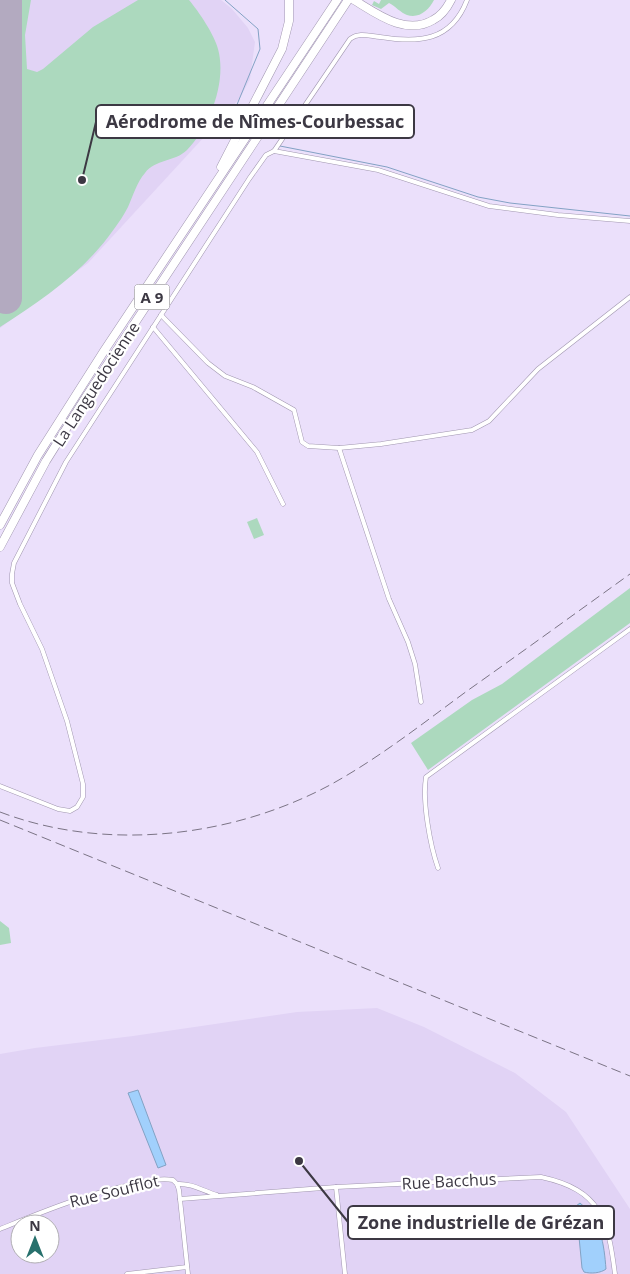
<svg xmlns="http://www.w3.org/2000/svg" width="630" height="1274" font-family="'Open Sans',sans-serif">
  <rect width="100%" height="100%" fill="#ebe0fb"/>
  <g fill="#e1d3f5" fill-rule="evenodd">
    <path d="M 0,0 L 221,0 L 232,9 L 248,28 L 255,42 L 250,79 L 240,98 L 88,263 L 0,328 Z"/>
    <path d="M 377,1008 L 424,1027 L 515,1073 L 566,1112 L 630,1209 L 630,1274 L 0,1274 L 0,1054 L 35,1048 L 133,1036 L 297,1012 ZM 20,1224 L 50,1224 L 50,1254 L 20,1254 Z"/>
  </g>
  <g fill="#acd9be">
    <path d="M 0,0 L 31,0 L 25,35 L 27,69 L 37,72 L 43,69 L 93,27 L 138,0 L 189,0 C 199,12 214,34 218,49 C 227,81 210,127 187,150 C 175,162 155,159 145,173 C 137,182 133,196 128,207 C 124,215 119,222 114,229 C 85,271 42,300 0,327 Z"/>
    <path d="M 381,0 L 434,0 C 429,10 419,19 407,15 C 401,13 395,6 389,3 L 381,9 L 372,5 L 374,1 L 379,4 Z"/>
    <path d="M 257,518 L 264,535 L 254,539 L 247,522 Z"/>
    <path d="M 630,588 L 630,623 L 428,770 L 411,743 L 472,700 L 502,684 Z"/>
    <path d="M 0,921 L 9,928 L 11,943 L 0,945 Z"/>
  </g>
  <g fill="#a1d0fc" stroke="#83a2c4">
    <path d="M 138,1090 L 166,1165 L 158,1168 L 128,1093 Z"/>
    <path d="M 580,1203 C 601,1220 604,1244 606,1269 C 601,1273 591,1274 584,1272 L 582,1268 L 576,1206 Z"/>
  </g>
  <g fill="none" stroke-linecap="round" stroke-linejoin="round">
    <g stroke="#83a2c4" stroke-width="1">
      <path d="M 225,0 L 258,29 L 260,49 L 236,107"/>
      <path d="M 280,146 L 387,167 L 478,197 L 510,203 L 630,216"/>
    </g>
    <g stroke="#b3aac0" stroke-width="12">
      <path d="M 0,110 L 5,110"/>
      <path d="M 0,278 L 6,272"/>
    </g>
    <path stroke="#b3aac0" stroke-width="32" d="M 6,0 L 6,298"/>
    <defs>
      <g id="minor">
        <path d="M 274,151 L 378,170 L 489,206 L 558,215 L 630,221"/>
        <path d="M 161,315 L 208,363 L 225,376 L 253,387 L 294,410 L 302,442 L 308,446 L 339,448 L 381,444 L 472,430 L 489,421 L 538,369 L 630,297"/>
        <path d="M 153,327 L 257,452 L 283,504"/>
        <path d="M 339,448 L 389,599 L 408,642 L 415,664 L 421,702"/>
        <path d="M 0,786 L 58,809 L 70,811 L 77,807 L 83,797 L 83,784 L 67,721 L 42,649 L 20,604 L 12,583 L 12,574 L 14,563 L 66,462 L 249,179 L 266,155 L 274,151 L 350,39 C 359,32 369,36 380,37 C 418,43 451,42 467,0"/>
        <path d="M 438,868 C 430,845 422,801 426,777 L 630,629"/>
        <path d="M 177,1184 C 192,1183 203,1191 217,1195"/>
        <path d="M 336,1187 L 345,1274"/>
        <path d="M 180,1199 L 336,1187 L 541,1177 C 601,1190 608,1219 615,1274"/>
        <path d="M 0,1229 C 45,1211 88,1193 135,1184 C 148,1181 160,1178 173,1180 L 177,1184 L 179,1190 L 188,1274"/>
        <path d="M 127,1274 L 187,1267"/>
      </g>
      <g id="motorway">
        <path d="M 354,0 C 377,14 406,36 433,20 C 441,16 447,8 451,0"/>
        <path d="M 221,167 L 282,49 L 289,21 L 289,0"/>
        <path d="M 0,525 L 38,455 L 104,351 L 337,0"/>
        <path d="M 0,547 L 46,461 L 86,397 L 348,0"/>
      </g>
    </defs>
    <use href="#minor" stroke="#a096af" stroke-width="5"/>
    <use href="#motorway" stroke="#a096af" stroke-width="9"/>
    <use href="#minor" stroke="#fff" stroke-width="4"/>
    <use href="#motorway" stroke="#fff" stroke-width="8"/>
    <g stroke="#7b7485" stroke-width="1" stroke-dasharray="10 5" stroke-linecap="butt">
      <path d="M 0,812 C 105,852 231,838 330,785 C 379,758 422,724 467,691 C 522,652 576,613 630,574"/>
      <path d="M 0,820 L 630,1076"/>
    </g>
  </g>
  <g text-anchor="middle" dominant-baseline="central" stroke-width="4.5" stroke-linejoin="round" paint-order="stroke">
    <rect fill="#fff" stroke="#76747b" stroke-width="1" x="134.5" y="284.5" width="35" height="25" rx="4"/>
    <g font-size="15" font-weight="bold" fill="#3c3843">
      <text x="152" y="297">A 9</text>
    </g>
    <g font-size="16" fill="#3c3843" stroke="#fff">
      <text transform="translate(96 384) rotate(-57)">La Languedocienne</text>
      <text transform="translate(449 1181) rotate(-3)">Rue Bacchus</text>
      <text transform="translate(114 1191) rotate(-14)">Rue Soufflot</text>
    </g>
  </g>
  <path fill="none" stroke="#3c3843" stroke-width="2" d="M82 180L96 122M299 1161L348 1222"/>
  <g fill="#3c3843" stroke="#fff" stroke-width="2">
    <circle cx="82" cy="180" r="5"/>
    <circle cx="299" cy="1161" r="5"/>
  </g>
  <g fill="#fff" stroke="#3c3843" stroke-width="2">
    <rect x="96" y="105" width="318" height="33" rx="5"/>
    <rect x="348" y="1206" width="266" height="33" rx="5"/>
  </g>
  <g font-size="18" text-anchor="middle" font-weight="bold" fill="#3c3843">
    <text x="255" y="128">Aérodrome de Nîmes-Courbessac</text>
    <text x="481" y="1229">Zone industrielle de Grézan</text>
  </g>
  <g transform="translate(35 1239)"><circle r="24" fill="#ffffff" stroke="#b1afb4"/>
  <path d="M0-4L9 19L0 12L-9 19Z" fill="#27706c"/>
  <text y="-8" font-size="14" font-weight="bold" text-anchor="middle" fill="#3c3843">N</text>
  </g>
</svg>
